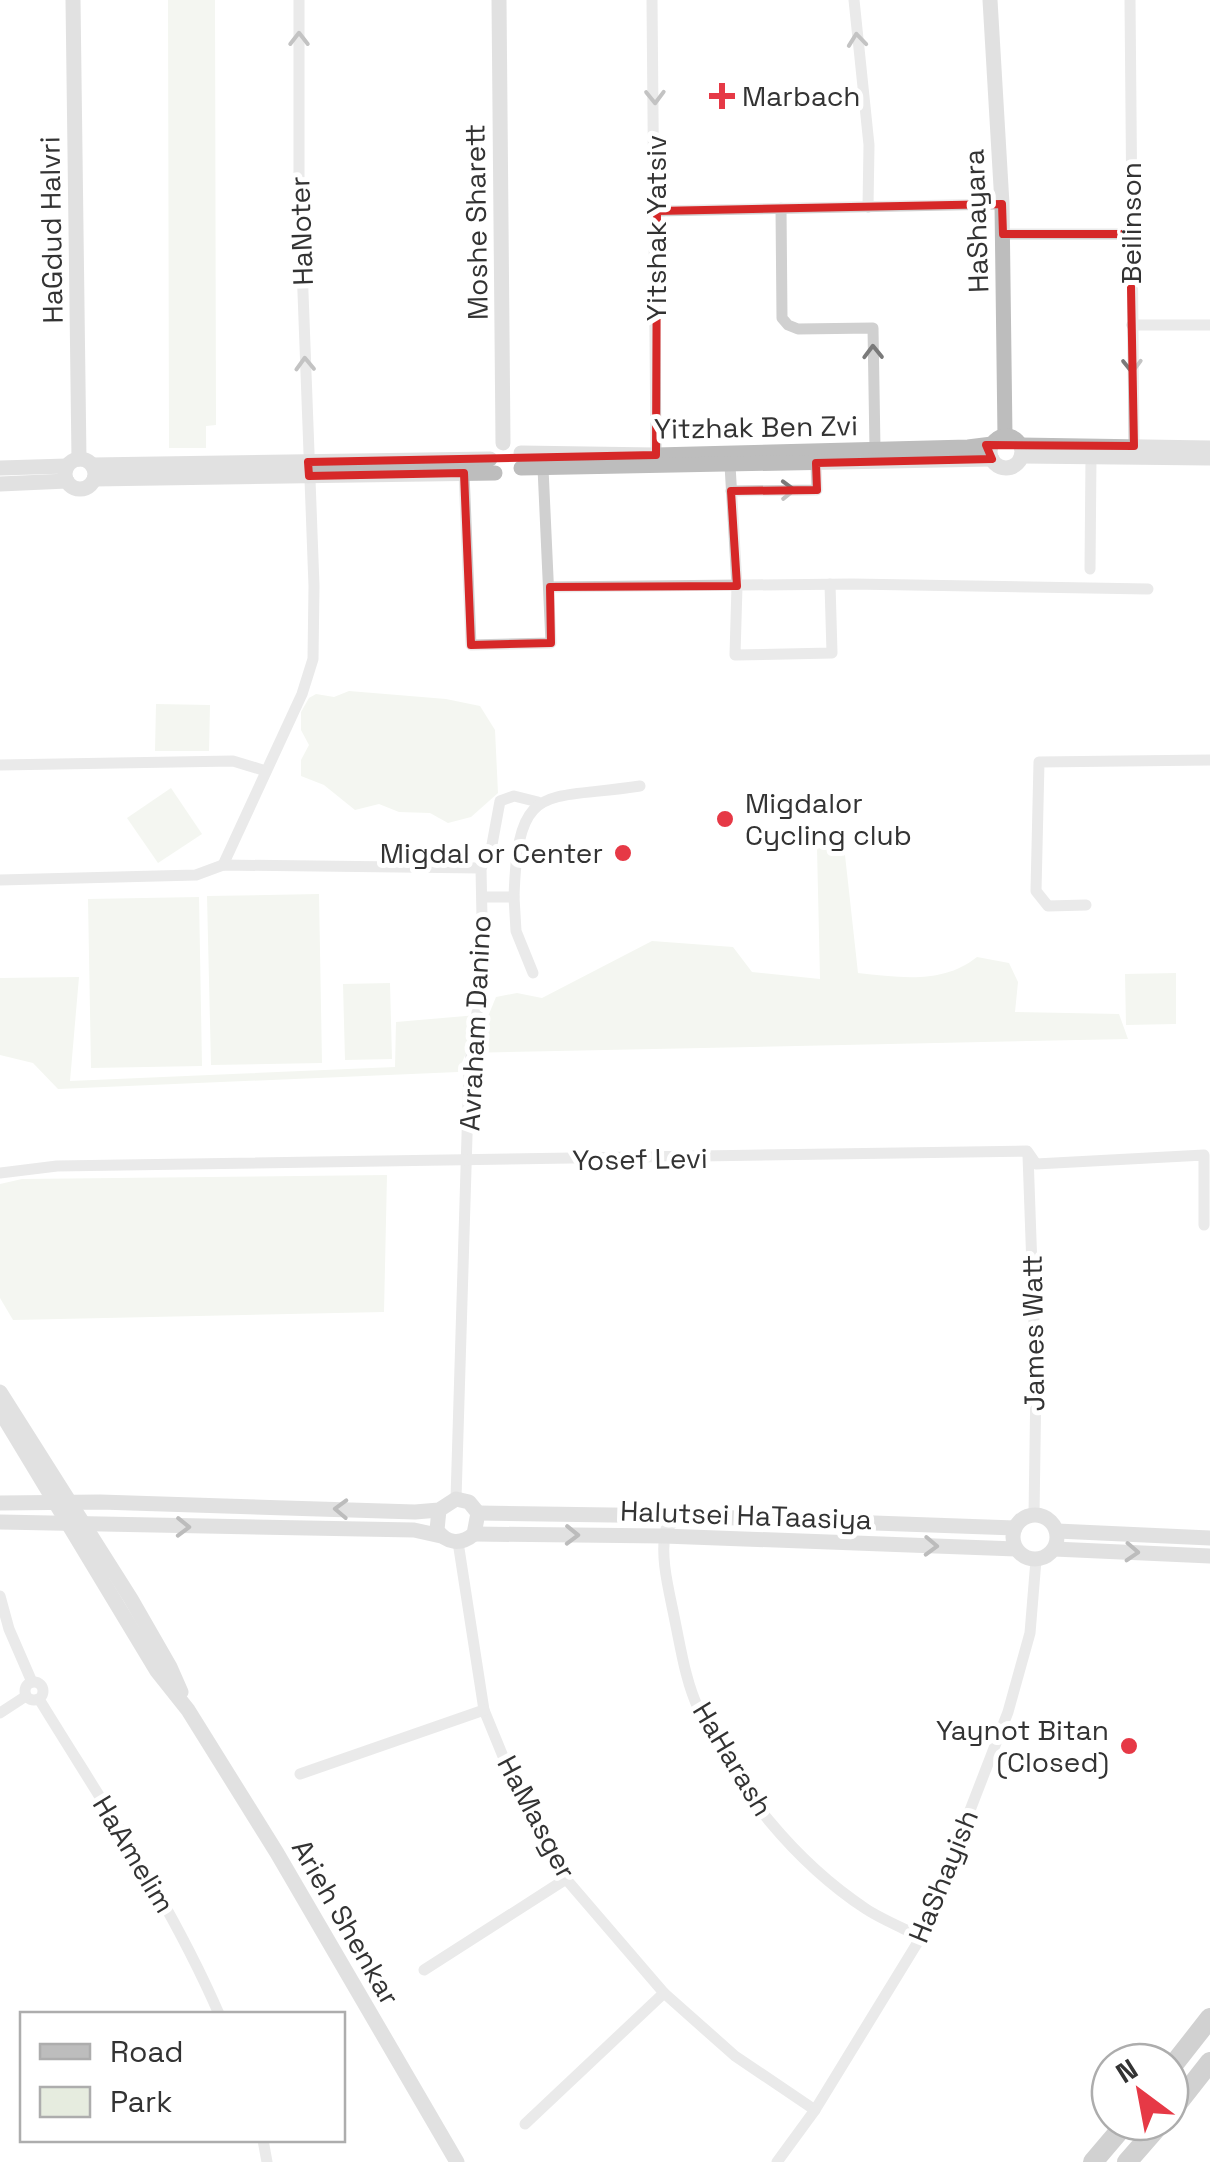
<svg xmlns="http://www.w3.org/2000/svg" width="1210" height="2162" font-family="'Space Grotesk',sans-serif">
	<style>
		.green { fill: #e6ecdf }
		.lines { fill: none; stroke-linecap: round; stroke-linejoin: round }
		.street { stroke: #d0d0d0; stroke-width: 11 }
		.secondary { stroke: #bdbdbd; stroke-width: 15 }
		.highway { stroke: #9a9a9a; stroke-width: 20 }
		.oneway { stroke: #7a7a7a }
		.oneway2 { stroke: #6a6a6a }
		.marked { fill: none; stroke: #d62828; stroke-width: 8; stroke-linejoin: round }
		.poi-dot { fill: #e63946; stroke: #fff; stroke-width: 4 }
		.labels { text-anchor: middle; stroke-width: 10; stroke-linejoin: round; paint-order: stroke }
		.poi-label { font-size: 28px; fill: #333; stroke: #fff; text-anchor: start }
		.street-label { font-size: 28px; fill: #333; stroke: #fff }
	</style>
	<rect width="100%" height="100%" fill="#fff"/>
	<g class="green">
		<polygon points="168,0 215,0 216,425 206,426 206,448 169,448"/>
		<polygon points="349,691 446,699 480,706 495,730 498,793 471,817 448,823 430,813 399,812 379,804 355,810 324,785 301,776 301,760 309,745 301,730 301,712 309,698 316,694 334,697"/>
		<polygon points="156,704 210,705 209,751 155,751"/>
		<polygon points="171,788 202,834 158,863 127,818"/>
		<path d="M844,846L858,973C899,977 942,985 977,957L1009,963L1018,982L1015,1012L1119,1014L1128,1039L466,1053L458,1072L58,1089L33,1063L0,1055V978L79,977L70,1081L395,1067L396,1022L489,1014L496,997L517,993L542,998L652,941L733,947L752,972L820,979L817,848Z"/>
		<polygon points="319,894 322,1063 211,1065 207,896"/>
		<polygon points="199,897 202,1066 91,1068 88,899"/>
		<polygon points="1176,973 1176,1024 1126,1025 1125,974"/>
		<polygon points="390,983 392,1059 345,1060 343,984"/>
		<polygon points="387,1175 384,1312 13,1320 0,1298 0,1184 22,1179"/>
	</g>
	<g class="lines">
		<g class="street">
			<polyline points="652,0 656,455"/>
			<polyline points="854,0 869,145 868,207"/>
			<polyline points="1130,0 1134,446"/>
			<polyline points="781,208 782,318 788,325 798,329 873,328 875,449"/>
			<polyline points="657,211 1002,204"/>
			<polyline points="1003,234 1130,234"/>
			<polyline points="1132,325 1210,325"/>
			<polyline points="730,465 737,586 735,655 832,653 830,584"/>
			<polyline points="464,473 471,645 551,643 543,468"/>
			<polyline points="731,491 817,490 816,463"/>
			<polyline points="1090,569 1091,457"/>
			<polyline points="550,587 852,584 1148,589"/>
			<polyline points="0,765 233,761 266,771"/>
			<polyline points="223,865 302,694 313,659 314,586 299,186 299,0"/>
			<polyline points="481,868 491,850 500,801 514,796 538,802"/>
			<polyline points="0,880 196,875 223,865 481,868 483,969 469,1070 456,1499"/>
			<path d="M483,897H514C518,779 543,801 640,786"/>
			<polyline points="514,897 516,931 533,973"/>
			<polyline points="1086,905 1048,906 1036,891 1039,762 1210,760"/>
			<polyline points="1028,1155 1036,1380 1034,1515"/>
			<polyline points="0,1173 57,1166 1027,1151 1036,1164 1204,1155 1204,1225"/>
			<path d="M680,1516L666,1529C659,1557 670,1594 675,1621C681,1650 686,1683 699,1710C735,1788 795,1862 866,1909C883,1920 903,1928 921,1937"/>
			<polyline points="458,1542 484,1710 518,1793 566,1879 664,1993 735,2056 815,2110"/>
			<polyline points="0,1596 9,1629 32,1682"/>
			<circle cx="34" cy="1691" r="9"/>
			<path d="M39,1699C102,1802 171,1903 219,2014"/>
			<polyline points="0,1713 26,1696"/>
			<polyline points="300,1774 484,1710"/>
			<polyline points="424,1970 566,1879"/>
			<polyline points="525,2124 664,1993"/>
			<polyline points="263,2140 267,2162"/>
			<polyline points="777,2162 815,2110 921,1937 1008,1712 1030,1633 1036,1560"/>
		</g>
		<g class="secondary">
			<polyline points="73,0 79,459"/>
			<polyline points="499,0 503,443"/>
			<polyline points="990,0 1002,204 1005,436"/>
			<circle cx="1006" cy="452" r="16"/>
			<polyline points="1020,445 1210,448"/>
			<polyline points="521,453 656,455 968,447 992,444"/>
			<polyline points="1021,456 1210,458"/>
			<circle cx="80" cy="474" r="15"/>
			<polyline points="92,465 490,459"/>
			<polyline points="0,468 67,466"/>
			<polyline points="521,468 992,459"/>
			<polyline points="94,479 495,473"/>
			<polyline points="0,484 67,481"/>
			<polyline points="0,1392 131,1599 170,1667 181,1692"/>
			<polyline points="0,1411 157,1671 188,1710 277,1853 457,2162"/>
			<path d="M0,1503L100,1502L415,1512L439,1510L456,1499L469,1502L478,1513L474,1534C461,1545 447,1544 437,1530L439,1510"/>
			<polyline points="478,1513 680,1516 1015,1528"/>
			<circle cx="1035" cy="1537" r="22"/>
			<polyline points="0,1522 414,1530 441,1536"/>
			<polyline points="1057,1531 1210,1538"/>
			<polyline points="474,1534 664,1536 1016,1549"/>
			<polyline points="1054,1549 1210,1556"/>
		</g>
		<g class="highway">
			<polyline points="1170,2069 1210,2018"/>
			<polyline points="1170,2113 1210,2062"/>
			<polyline points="1093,2162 1127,2122"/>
			<polyline points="1127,2162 1162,2122"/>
		</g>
	</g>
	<defs><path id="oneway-chevron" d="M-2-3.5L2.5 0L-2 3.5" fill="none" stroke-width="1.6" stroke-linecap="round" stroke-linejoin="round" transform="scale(2.5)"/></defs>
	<g class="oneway">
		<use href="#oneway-chevron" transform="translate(299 39) rotate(-90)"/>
		<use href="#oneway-chevron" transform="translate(857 40) rotate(-96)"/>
		<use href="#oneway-chevron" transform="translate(655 97) rotate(89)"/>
		<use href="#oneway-chevron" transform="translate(873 352) rotate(-91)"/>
		<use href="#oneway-chevron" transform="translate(305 364) rotate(-92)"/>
		<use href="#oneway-chevron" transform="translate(1132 366) rotate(89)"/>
		<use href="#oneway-chevron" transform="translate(788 490) rotate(-1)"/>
	</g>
	<g class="oneway2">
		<use href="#oneway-chevron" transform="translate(341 1509) rotate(-178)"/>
		<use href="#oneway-chevron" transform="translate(183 1527) rotate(1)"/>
		<use href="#oneway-chevron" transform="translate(572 1535) rotate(1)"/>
		<use href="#oneway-chevron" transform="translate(931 1546) rotate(2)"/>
		<use href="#oneway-chevron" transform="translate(1132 1552) rotate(3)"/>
	</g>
	<path d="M0 0H1210V2162H0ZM1002,204L1003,234H1130L1134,446L986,445L992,459L816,463L817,490L731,491L737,586L550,587L551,643L471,645L464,473L309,476L308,462L656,455L657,211Z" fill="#fff" fill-opacity=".55" fill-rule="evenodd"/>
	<path class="marked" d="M1002,204L1003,234H1130L1134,446L986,445L992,459L816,463L817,490L731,491L737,586L550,587L551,643L471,645L464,473L309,476L308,462L656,455L657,211Z"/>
	<g class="poi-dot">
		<path d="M717 81h10v10h10v10h-10v10h-10v-10h-10v-10h10z"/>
		<circle cx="725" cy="819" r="10"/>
		<circle cx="623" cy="853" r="10"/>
		<circle cx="1129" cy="1746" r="10"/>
	</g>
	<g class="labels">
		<g class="poi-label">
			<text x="742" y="106">Marbach</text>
			<text x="745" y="813">Migdalor<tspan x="745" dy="32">Cycling club</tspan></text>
			<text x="603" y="863" text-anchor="end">Migdal or Center</text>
			<text x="1109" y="1740" text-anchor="end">Yaynot Bitan<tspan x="1109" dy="32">(Closed)</tspan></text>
		</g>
		<g class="street-label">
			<text transform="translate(976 221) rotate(-92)" y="10">HaShayara</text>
			<text transform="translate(476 222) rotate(-91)" y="10">Moshe Sharett</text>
			<text transform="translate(1131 223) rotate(-90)" y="10">Beilinson</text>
			<text transform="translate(656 228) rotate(-90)" y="10">Yitshak Yatsiv</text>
			<text transform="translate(51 230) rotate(-91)" y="10">HaGdud HaIvri</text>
			<text transform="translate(301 231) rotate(-92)" y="10">HaNoter</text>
			<text transform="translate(756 427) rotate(-1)" y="10">Yitzhak Ben Zvi</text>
			<text transform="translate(475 1023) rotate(-87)" y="10">Avraham Danino</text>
			<text transform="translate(640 1159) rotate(-1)" y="10">Yosef Levi</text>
			<text transform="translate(1033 1333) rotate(-91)" y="10">James Watt</text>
			<text transform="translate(746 1515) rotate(2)" y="10">Halutsei HaTaasiya</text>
			<text transform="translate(733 1759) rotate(59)" y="10">HaHarash</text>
			<text transform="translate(537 1817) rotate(62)" y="10">HaMasger</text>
			<text transform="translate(134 1854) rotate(59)" y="10">HaAmelim</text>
			<text transform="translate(943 1876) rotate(-68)" y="10">HaShayish</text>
			<text transform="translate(346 1922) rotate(60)" y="10">Arieh Shenkar</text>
		</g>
	</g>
	<rect x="20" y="2012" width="325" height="130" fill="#ffffff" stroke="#adadad" stroke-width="2.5"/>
	<rect x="40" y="2044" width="50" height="15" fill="#bdbdbd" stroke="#adadad" stroke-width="2.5"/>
	<text x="110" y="2062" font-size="30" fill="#333333">Road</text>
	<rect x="40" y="2087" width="50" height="30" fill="#e6ecdf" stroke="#adadad" stroke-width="2.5"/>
	<text x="110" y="2112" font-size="30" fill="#333333">Park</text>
	<g transform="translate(1140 2092) rotate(328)"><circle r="48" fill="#ffffff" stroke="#adadad" stroke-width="2.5"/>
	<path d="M0-8L18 38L0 25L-18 38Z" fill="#e63946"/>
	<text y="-15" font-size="28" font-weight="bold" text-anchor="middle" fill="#333333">N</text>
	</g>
</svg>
